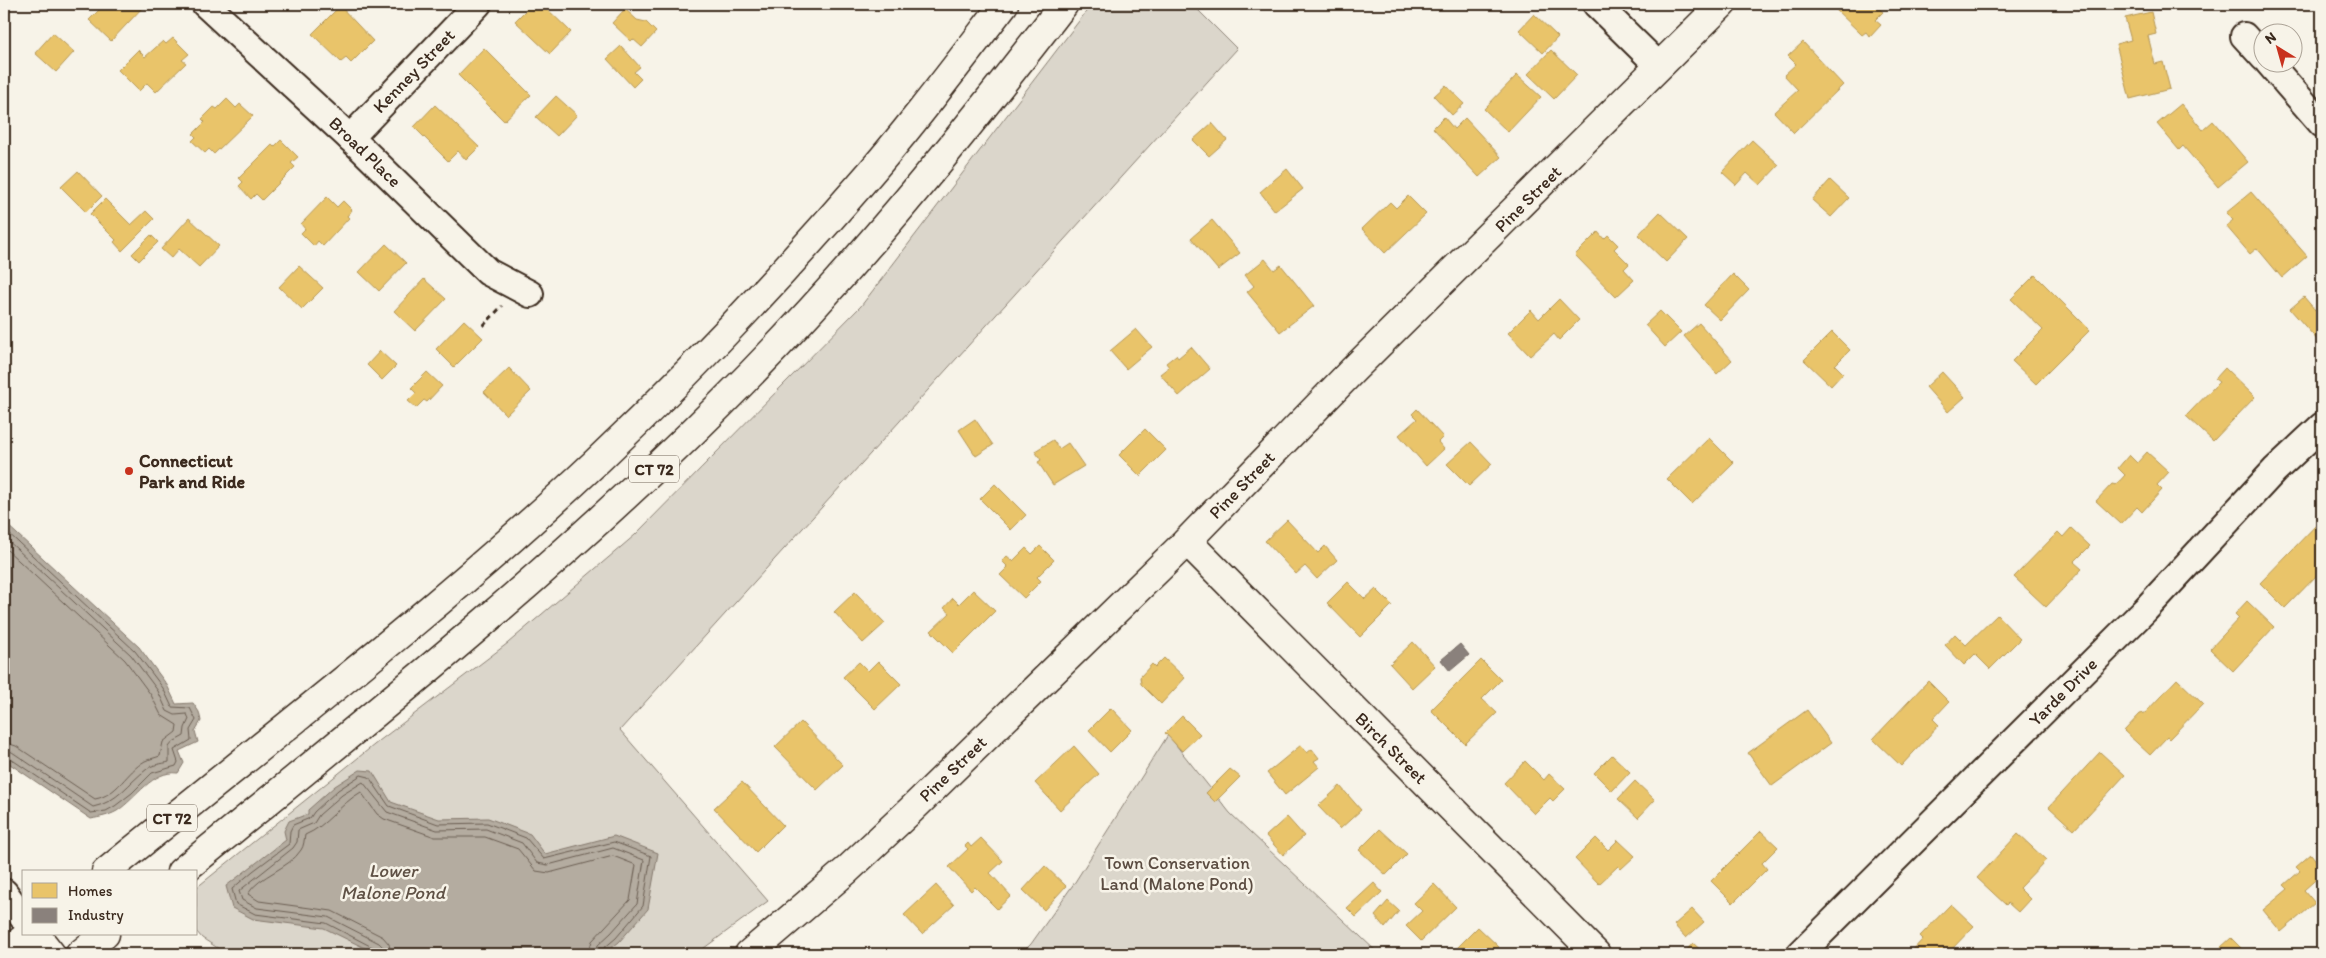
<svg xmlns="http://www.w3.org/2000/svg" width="2326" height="958" font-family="Itim,sans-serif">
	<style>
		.green { fill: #dbd6cb; stroke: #8b8074 }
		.water { fill: #b4aca0; stroke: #84786c }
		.homes { fill: #e9c46a; stroke: #b59653 }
		.industry { fill: #8a817c; stroke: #726760 }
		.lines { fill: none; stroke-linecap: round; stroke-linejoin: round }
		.shore { stroke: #6b5e52; stroke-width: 1 }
		.minor-casing { stroke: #3b2a1e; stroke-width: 30 }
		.major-casing { stroke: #3b2a1e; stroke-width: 31 }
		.highway-casing { stroke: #3b2a1e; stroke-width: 31 }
		.path { stroke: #3b2a1e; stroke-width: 3; stroke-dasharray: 5 4; stroke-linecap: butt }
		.minor { stroke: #f7f3e8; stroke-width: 26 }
		.major { stroke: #f7f3e8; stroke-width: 28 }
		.highway { stroke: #f7f3e8; stroke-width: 28 }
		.poi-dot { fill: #c8321e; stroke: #f7f3e8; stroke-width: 2 }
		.labels { text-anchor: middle; stroke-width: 5; stroke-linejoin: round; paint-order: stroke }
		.shield { fill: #f7f3e8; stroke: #73665b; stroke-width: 1 }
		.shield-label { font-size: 16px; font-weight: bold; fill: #3b2a1e }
		.street-label { font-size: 18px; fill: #3b2a1e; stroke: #f7f3e8 }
		.poi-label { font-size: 18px; font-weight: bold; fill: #3b2a1e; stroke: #f7f3e8; text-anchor: start }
		.park-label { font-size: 18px; fill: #5b4c41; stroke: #f7f3e8 }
		.water-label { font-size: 19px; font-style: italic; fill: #5f5145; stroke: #f7f3e8 }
	</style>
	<rect width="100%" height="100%" fill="#f7f3e8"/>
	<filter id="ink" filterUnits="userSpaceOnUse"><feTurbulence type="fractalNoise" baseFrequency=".02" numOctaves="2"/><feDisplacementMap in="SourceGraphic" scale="10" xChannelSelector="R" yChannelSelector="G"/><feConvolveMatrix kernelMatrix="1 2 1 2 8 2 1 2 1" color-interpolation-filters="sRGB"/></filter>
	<g filter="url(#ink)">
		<g class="green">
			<polygon points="1092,4 1192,4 1237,49 620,730 768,901 696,954 227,954 202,938 196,931 196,888 379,741 508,643 635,535 861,306"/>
			<polygon points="1168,735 1230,813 1379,954 1021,954 1031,944 1075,882"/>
		</g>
		<g class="water">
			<path d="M4,522L139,647L167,685L176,704L193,703L199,712L201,721L195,731L198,742L179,751L184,763L178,773C152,770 137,798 117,811C108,816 100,817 91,819L4,760Z"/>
			<polygon points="360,770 372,771 391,802 439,819 488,818 530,834 545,854 614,836 658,853 648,909 619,942 604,954 377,954 324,928 253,919 232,908 226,886 286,840 284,831 289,821 308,814 308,810 335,786"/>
		</g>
		<g class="homes">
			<polygon points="105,4 140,4 143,7 111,41 89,20"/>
			<polygon points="532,4 542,4 571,32 550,54 515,21"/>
			<polygon points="1834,4 1874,4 1883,12 1875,20 1881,25 1870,37 1866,32 1862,35 1832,6"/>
			<polygon points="340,6 373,41 351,63 346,58 341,62 312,34"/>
			<polygon points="625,9 637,20 646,22 656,32 642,47 633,39 631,41 612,23"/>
			<polygon points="2151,12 2156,34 2148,36 2155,64 2163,62 2170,89 2130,99 2116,44 2131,40 2125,18"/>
			<polygon points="1534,14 1558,37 1543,53 1519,30"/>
			<polygon points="53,33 74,52 56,72 35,53"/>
			<polygon points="173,38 189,54 182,60 186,63 156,92 147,83 139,91 118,70 138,50 145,57 163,41 166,44"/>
			<polygon points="1803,42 1843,85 1794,133 1774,112 1798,90 1784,75 1796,64 1788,56"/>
			<polygon points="621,46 640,67 634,72 641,79 633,87 607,59"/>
			<polygon points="484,48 531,95 504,121 458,75"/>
			<polygon points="1551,50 1577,75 1554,99 1528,74"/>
			<polygon points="1517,75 1541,97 1508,132 1484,109"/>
			<polygon points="1446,85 1464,104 1452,115 1434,96"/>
			<polygon points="556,96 577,115 557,136 536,117"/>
			<polygon points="227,99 236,108 240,104 253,116 214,154 209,149 205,153 192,141 196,137 193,134 205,122 202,119 214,107 217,109"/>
			<polygon points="2181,104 2203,130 2213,121 2248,162 2218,187 2183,146 2179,150 2157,124"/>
			<polygon points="435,105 479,147 466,160 458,151 448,161 414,127"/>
			<polygon points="1444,117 1454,129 1465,118 1501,157 1479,177 1433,128"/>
			<polygon points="1212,123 1227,140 1209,156 1193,140"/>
			<polygon points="281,140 298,157 291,163 295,167 262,200 256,194 251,199 239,186 243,182 239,178 272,145 274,147"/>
			<polygon points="1752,140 1779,165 1760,185 1747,173 1736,185 1722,172"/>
			<polygon points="1287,169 1303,189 1275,211 1260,192"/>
			<polygon points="78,171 102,196 86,212 61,187"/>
			<polygon points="1830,180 1849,198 1831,217 1812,200"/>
			<polygon points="2251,192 2307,256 2282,278 2257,248 2250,254 2226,226 2233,220 2226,213"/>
			<polygon points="1408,196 1426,214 1385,253 1362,229 1390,202 1396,208"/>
			<polygon points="327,197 337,207 343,201 352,210 347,216 349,218 323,246 318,241 314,246 301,233 305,229 301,224"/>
			<polygon points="105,199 131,225 146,211 154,219 122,251 114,242 116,240 90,214"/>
			<polygon points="1660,212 1688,239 1666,262 1638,235"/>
			<polygon points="189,218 219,246 199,267 179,249 171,258 161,249"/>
			<polygon points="1212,220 1240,253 1218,270 1191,238"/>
			<polygon points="1598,232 1604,239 1608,235 1618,245 1614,249 1629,264 1624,269 1634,280 1616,297 1575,255"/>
			<polygon points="151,235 158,242 139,261 132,254"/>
			<polygon points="386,244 406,263 379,291 359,272"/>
			<polygon points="1265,259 1274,270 1281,265 1314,306 1280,332 1247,292 1254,286 1245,275"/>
			<polygon points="299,266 323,288 302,309 279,287"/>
			<polygon points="1733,274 1749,290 1720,320 1704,305"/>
			<polygon points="2035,275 2090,330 2036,384 2012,361 2043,330 2011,299"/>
			<polygon points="424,279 446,299 415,331 394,311"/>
			<polygon points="2304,297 2315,310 2322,304 2322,341 2320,343 2290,309"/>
			<polygon points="1559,299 1579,320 1559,340 1554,334 1530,356 1508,333 1531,310 1539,319"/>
			<polygon points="1660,311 1681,332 1665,347 1645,325"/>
			<polygon points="464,320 483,338 454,367 436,349"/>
			<polygon points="1699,323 1732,360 1717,374 1684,336"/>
			<polygon points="1136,329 1152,347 1126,369 1110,351"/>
			<polygon points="1832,332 1850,350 1835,365 1843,373 1831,386 1804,360"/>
			<polygon points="1191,347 1210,369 1179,396 1160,374 1169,367 1166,363 1176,355 1178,358"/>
			<polygon points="380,351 396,366 382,380 367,365"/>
			<polygon points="509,368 531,391 506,415 484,392"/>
			<polygon points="2225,368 2255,397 2213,441 2186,416 2219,382 2215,379"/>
			<polygon points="427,372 442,386 427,402 424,400 416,408 408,401 416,393 411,388"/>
			<polygon points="1942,372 1965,397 1948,412 1926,387"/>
			<polygon points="1417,409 1443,437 1438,442 1444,449 1426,466 1399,435 1417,419 1412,414"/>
			<polygon points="975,419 993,445 976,456 959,430"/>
			<polygon points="1145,429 1166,450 1140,476 1119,455"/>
			<polygon points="1709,438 1734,463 1692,504 1667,479"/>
			<polygon points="1053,440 1059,449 1068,443 1084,466 1053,485 1038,462 1041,460 1035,451"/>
			<polygon points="1471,442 1492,464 1469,486 1447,464"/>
			<polygon points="2147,452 2169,472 2157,485 2162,490 2142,512 2137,507 2121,524 2096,501 2112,484 2116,485 2125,475 2118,468 2129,455 2137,463"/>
			<polygon points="995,484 1026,515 1011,530 980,499"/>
			<polygon points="2322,519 2322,570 2285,608 2260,583"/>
			<polygon points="1287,520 1318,553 1325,546 1337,560 1317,579 1305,566 1296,574 1265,541"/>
			<polygon points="2071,528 2090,546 2074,562 2082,569 2046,607 2014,577 2058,532 2063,537"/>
			<polygon points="1040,546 1054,560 1037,577 1041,581 1024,598 1000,575 1008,567 1002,561 1007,556 1013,561 1026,548 1032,554"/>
			<polygon points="1348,582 1365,599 1376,589 1392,605 1360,637 1327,603"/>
			<polygon points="973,590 995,611 953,653 931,631 950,613 944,608 953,598 959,604"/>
			<polygon points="855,592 885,623 863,643 834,612"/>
			<polygon points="2247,601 2274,627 2233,671 2210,649 2239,618 2235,614"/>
			<polygon points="1997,615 2020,639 1990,669 1975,654 1964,665 1945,645 1955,634 1966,645"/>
			<polygon points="1413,642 1435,666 1412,688 1390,664"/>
			<polygon points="1164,658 1185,678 1161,704 1141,684 1140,677 1152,664 1155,667"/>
			<polygon points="1481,660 1501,680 1482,699 1497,713 1465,744 1431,710"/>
			<polygon points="878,661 901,684 875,709 843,677 859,662 868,671"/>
			<polygon points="2177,679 2203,704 2169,739 2167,737 2150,755 2124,731 2140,714 2145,713"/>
			<polygon points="1928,681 1949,702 1933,719 1939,725 1901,766 1873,739"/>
			<polygon points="1111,708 1132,730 1110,752 1089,730"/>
			<polygon points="1807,710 1831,743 1772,786 1748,753"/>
			<polygon points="1182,716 1200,734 1182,751 1165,733"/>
			<polygon points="801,722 843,765 817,790 775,747"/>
			<polygon points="1301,745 1307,753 1312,749 1319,758 1314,761 1319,767 1285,795 1267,773"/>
			<polygon points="1074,746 1099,774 1060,810 1035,783"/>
			<polygon points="2100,752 2125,775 2074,830 2049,807"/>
			<polygon points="1612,755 1630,772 1612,791 1594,773"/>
			<polygon points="1525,761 1544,780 1549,774 1565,789 1553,801 1550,798 1534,814 1504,783"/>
			<polygon points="1230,769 1240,777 1215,802 1206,793"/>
			<polygon points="1635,781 1655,800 1638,818 1618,799"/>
			<polygon points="742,782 783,825 756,852 714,808"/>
			<polygon points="1340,786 1361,810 1340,829 1318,806"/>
			<polygon points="1287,817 1304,836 1283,855 1266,836"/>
			<polygon points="1380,829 1407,854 1386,875 1359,850"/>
			<polygon points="1761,831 1778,847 1762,863 1767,869 1733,903 1711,881"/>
			<polygon points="2018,834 2046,860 2019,888 2030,899 2018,912 2008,903 2006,905 1977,878"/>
			<polygon points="981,838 1003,861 990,873 1011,896 997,909 975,887 971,891 949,867 968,849 965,846 968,843 971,847"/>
			<polygon points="1596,838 1608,850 1618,840 1635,856 1621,869 1618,866 1599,884 1575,859"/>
			<polygon points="2311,854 2322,868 2322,874 2304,890 2315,903 2281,932 2263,910 2288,889 2284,885 2300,871 2296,867"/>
			<polygon points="1045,866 1066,886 1044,910 1023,890"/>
			<polygon points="1374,883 1382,892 1356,917 1347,908"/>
			<polygon points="1434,884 1456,907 1421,941 1406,926 1422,911 1414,903"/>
			<polygon points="936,885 954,905 922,934 904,915"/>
			<polygon points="1388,901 1399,911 1385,928 1375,916"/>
			<polygon points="1951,904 1974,926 1950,951 1954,954 1913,954 1911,952 1923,939 1920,936"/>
			<polygon points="1692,909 1704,922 1686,938 1674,925"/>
			<polygon points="1478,927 1499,947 1492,954 1462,954 1456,949"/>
			<polygon points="2231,938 2247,954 2226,954 2220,948"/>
			<polygon points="1693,943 1705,954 1683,954"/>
			<polygon points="2209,948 2215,954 2202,954"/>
		</g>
		<polygon class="industry" points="1460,644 1469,655 1450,671 1441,660"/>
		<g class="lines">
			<g class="shore">
				<polyline points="4,529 135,651 163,688 172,707 190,708 196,720 190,730 191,740 174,750 178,762 176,766 152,773 132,793 115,806 106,811 91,813 8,757 4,756"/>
				<path d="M4,537L131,655L158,691L167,711L175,715L187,714L189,719L185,728L184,736L173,742L169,747V762C162,764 153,764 147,769C128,783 118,802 93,807L12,752L4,750"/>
				<path d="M4,547L125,660L151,695L161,715L177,725L176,732L163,742L160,756C155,758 149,759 145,761C126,772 118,795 95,799L16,746L4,742"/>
				<polyline points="377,954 374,948 326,923 255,914 236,904 232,889 253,871 289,844 290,831 293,825 310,818 314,812 338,790 361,775 369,777 389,806 438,824 487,823 526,838 544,859 614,842 651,856 643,906 616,938 603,949 602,954"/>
				<polyline points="384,954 383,947 379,943 328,917 257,908 242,900 239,891 293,848 297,842 298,830 314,823 319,815 342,795 363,782 387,812 437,830 486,829 522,843 537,863 548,865 613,848 644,860 637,904 611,933 598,945 595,954"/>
				<path d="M391,954L389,944L383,937L332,911L259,901L248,894C259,875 289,869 301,850C304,846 304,840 305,835C327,826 340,804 361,792L377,814L384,819L435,837H485L518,849L536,871L549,873L613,856L636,865L630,900L592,941L588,954"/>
			</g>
			<g class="minor-casing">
				<g id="minor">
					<polyline points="205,4 363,150 488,272 530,294"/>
					<polyline points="1596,4 1659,66"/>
					<polyline points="2244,36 2264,58"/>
					<polyline points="2268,62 2322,124"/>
					<polyline points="350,138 478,4"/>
					<polyline points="4,892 24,919"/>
					<polyline points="1800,954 2145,610 2275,470 2322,426"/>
				</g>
			</g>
			<g class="major-casing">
				<g id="major">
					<polyline points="1187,541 1596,954"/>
					<polyline points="35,934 51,954"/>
					<polyline points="749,954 847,870 911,810 1187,541 1353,370 1722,4"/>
				</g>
			</g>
			<g class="highway-casing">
				<g id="highway">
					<path d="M106,872C270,738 440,609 594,464C687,376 775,283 859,186C910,128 957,65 1004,4"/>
					<path d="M181,872C365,722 551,574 719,406C845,281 956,144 1064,4"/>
					<polyline points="5,954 29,934"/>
					<polyline points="80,954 105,934"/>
				</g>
			</g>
			<polyline class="path" points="483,326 502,306"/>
			<use href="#minor" class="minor"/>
			<use href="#major" class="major"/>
			<use href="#highway" class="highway"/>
		</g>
	</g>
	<circle class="poi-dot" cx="129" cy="471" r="5"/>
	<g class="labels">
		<g class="shield">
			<rect x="629" y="455.5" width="50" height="27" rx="4"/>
			<rect x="147" y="804.5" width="50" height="27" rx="4"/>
		</g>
		<g class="shield-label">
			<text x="654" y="475">CT 72</text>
			<text x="172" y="824">CT 72</text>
		</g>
		<g class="street-label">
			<text transform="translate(414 71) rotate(-46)" y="6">Kenney Street</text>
			<text transform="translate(365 152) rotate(44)" y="6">Broad Place</text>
			<text transform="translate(1528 199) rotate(-45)" y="6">Pine Street</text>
			<text transform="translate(1242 485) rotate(-46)" y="6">Pine Street</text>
			<text transform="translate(2063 692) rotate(-45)" y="6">Yarde Drive</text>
			<text transform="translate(1391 748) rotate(45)" y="6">Birch Street</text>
			<text transform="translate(953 769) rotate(-44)" y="6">Pine Street</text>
		</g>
		<g class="poi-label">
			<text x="139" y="467">Connecticut<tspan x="139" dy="21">Park and Ride</tspan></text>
		</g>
		<g class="park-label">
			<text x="1177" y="869">Town Conservation<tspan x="1177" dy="21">Land (Malone Pond)</tspan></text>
		</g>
		<g class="water-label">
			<text x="393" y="877">Lower<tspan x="393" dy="22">Malone Pond</tspan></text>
		</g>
	</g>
	<rect width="2326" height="958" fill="none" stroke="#f7f3e8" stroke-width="20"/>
	<rect x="10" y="10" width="2306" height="938" fill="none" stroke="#3b2a1e" stroke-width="2" filter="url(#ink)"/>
	<rect x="22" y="870" width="175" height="65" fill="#f7f3e8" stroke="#aca397"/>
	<rect x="32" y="883" width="25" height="15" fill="#e9c46a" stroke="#aca397"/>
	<text x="68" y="896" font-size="15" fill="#3b2a1e">Homes</text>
	<rect x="32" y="908" width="25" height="15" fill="#8a817c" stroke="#aca397"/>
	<text x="68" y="920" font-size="15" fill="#3b2a1e">Industry</text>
	<g transform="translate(2278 48) rotate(323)"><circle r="24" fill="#f7f3e8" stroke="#aca397"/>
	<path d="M0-4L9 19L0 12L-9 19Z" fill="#c8321e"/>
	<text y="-8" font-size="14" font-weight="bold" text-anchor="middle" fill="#3b2a1e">N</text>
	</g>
</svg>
